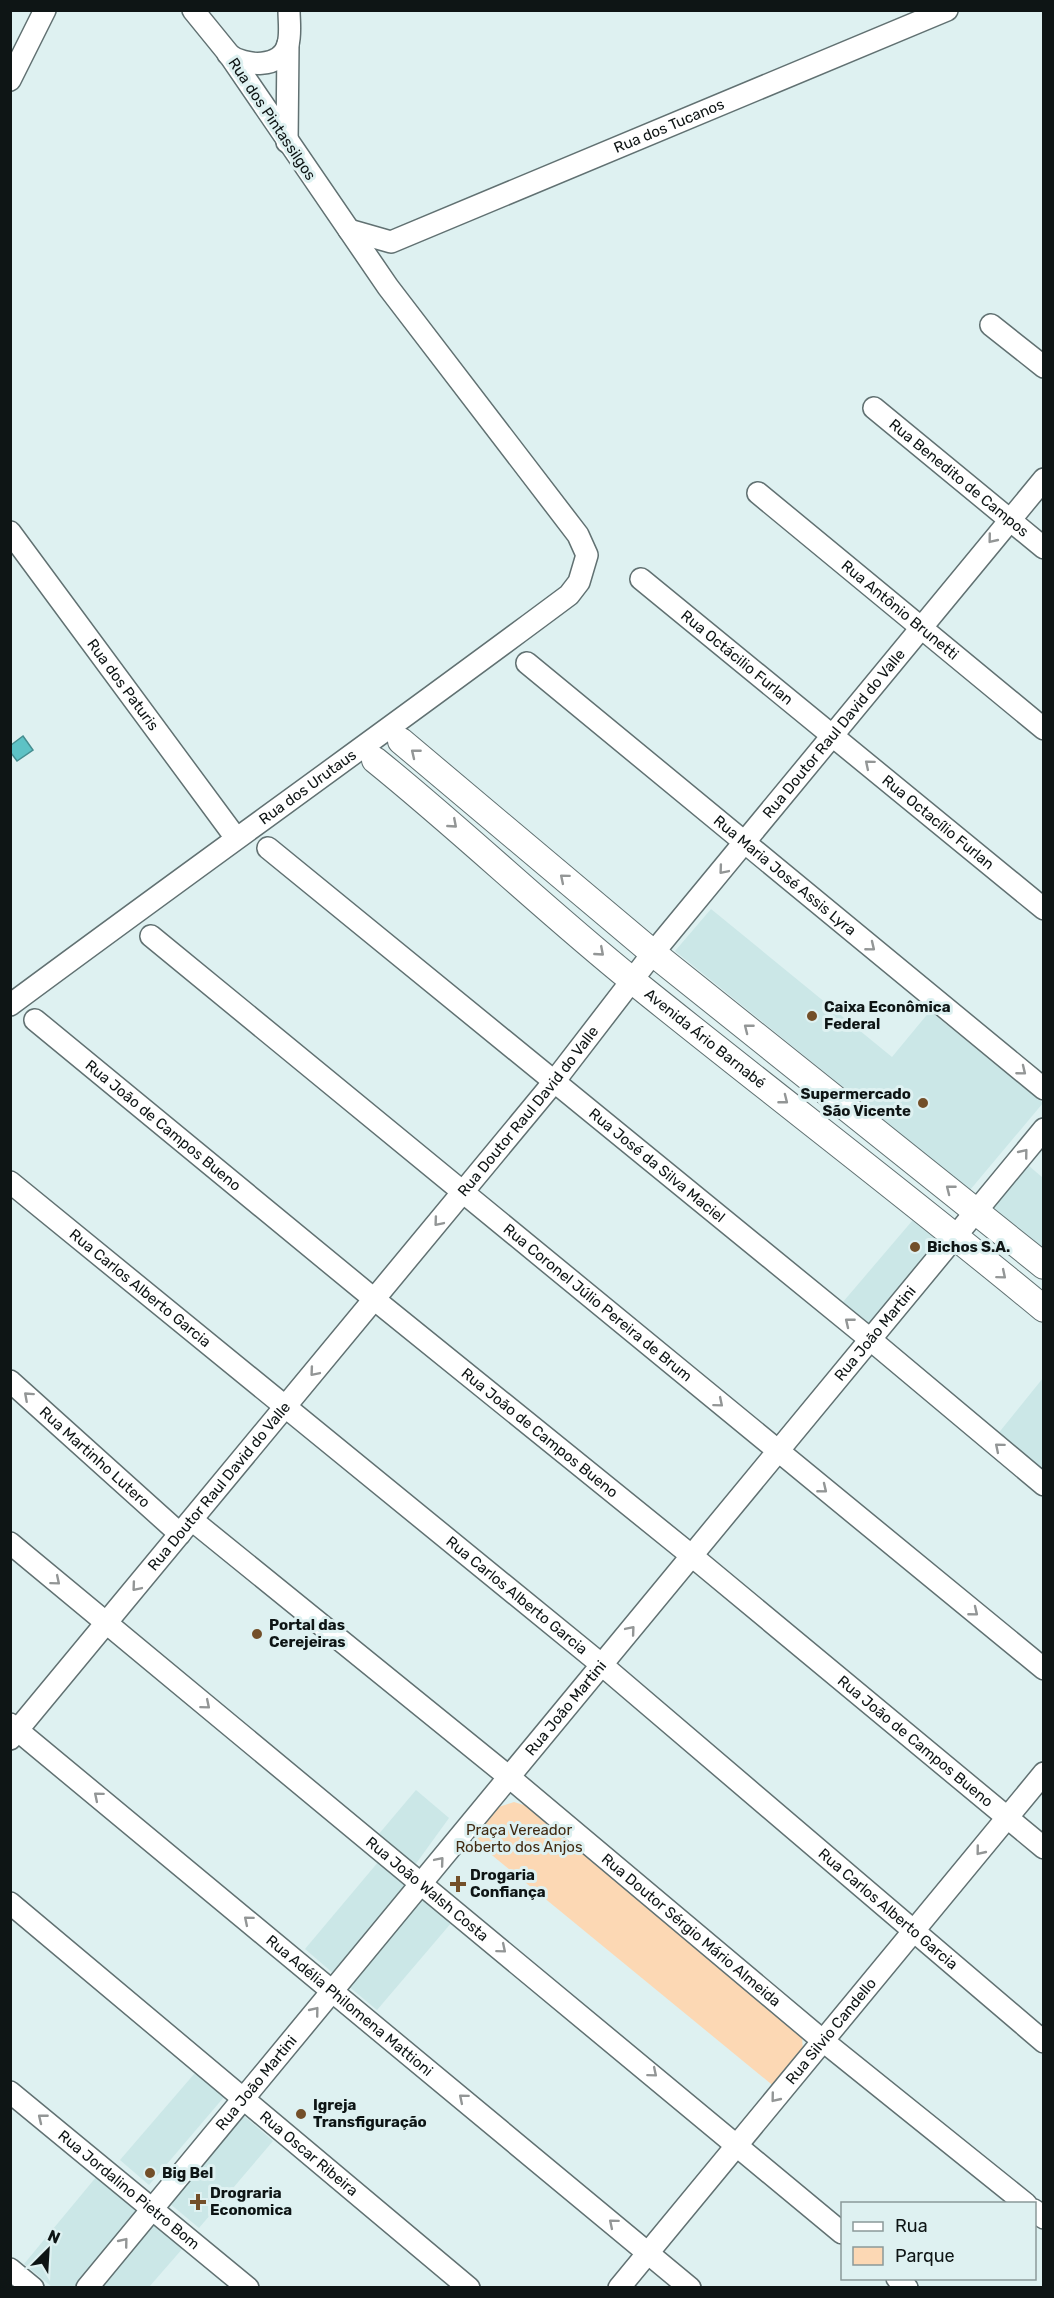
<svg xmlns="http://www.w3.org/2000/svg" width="1054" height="2298" font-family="Rubik,sans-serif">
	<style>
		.built { fill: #cbe7e7 }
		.green { fill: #fcd8b4 }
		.water { fill: #5dc2c5; stroke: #458e90; stroke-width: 1.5 }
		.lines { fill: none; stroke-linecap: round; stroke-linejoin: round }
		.minor-casing { stroke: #617172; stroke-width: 24 }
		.major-casing { stroke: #617172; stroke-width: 28 }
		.minor { stroke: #fff; stroke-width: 21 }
		.major { stroke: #fff; stroke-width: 26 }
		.oneway { stroke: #939696 }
		.poi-dot { fill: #734f29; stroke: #def1f1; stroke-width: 2 }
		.labels { text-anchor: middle; stroke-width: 6; stroke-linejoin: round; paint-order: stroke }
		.street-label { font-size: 15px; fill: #0e1515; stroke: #def1f1 }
		.poi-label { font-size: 15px; font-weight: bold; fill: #0e1515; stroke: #def1f1; text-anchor: start }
		.park-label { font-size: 15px; fill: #412a12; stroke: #def1f1 }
	</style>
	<rect width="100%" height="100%" fill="#def1f1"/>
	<g class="built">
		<polygon points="711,909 892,1057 930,1011 1043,1103 970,1190 675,951"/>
		<polygon points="1028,1165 1043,1178 1043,1255 990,1210"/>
		<polygon points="918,1214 947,1239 873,1327 843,1302"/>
		<polygon points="1043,1378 1043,1471 997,1435"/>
		<polygon points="416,1790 449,1818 415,1865 378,1835"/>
		<polygon points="379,1861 409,1886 334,1974 305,1949"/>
		<polygon points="422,1897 452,1922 377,2010 347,1985"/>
		<polygon points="195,2073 224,2097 149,2185 120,2160"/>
		<polygon points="244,2116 273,2141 199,2228 169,2203"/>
		<polygon points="97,2176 141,2212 77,2287 52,2287 24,2264"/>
		<polygon points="154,2223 183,2248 149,2287 99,2288"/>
	</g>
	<polygon class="green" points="514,1802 527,1806 802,2036 803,2052 776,2088 471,1838 496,1808"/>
	<polygon class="water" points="23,736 33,750 17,761 11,753 11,745"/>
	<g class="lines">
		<g class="minor-casing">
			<g id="minor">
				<path d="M228,54C244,67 282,69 288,44C291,34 289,21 289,10"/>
				<polyline points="10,80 45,10"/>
				<polyline points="287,142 288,44"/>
				<path id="s1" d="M349,230L391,242L947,10"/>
				<polyline points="991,325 1044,367"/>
				<path id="s2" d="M874,408L1044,548"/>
				<path id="s3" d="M758,493L1044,729"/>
				<path id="s4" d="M10,532L236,838"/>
				<path id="s5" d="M641,579L1044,909"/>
				<path id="s6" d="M527,663L1044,1089"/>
				<path id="s7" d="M268,848L871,1340L1044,1485"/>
				<path id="s8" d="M151,936L1044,1669"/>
				<path id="s9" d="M10,1005C196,867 384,733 569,595L579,582L587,555L578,535L388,287L228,53L193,10"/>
				<path id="s10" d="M35,1020L374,1299L692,1556L1044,1848"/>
				<path id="s11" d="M10,1182L602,1665L1044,2042"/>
				<path id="s12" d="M10,1381L180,1534"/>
				<path id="s13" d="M192,1520L509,1777L822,2040L1026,2204"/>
				<path id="s14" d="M10,1543L842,2233"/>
				<path id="s15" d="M10,1724L690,2288"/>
				<path id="s16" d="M10,1739L553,1083L653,953L1044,479"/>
				<path id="s17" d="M10,1903L469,2288"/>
				<path id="s18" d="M10,2092L248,2288"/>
				<polyline points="1034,2210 1044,2218"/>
				<polyline points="10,2269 33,2288"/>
				<polyline points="897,2278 907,2288"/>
				<path id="s19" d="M87,2288L1044,1129"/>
				<path id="s20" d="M619,2288L1044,1773"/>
			</g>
		</g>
		<g class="major-casing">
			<g id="major">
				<polyline points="401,741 653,953 1044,1266"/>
				<path id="s21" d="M375,760C463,831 545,910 633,981C769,1091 909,1197 1044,1309"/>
			</g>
		</g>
		<use href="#minor" class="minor"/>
		<use href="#major" class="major"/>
	</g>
	<defs><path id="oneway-chevron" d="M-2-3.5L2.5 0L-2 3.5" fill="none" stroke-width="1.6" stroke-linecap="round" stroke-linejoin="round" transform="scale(1.5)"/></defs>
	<g class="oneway">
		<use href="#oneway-chevron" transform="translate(992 539) rotate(129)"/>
		<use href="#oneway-chevron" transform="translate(415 753) rotate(-141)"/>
		<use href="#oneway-chevron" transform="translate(869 764) rotate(-140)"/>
		<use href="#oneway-chevron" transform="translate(453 824) rotate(41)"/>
		<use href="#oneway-chevron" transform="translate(723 870) rotate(130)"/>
		<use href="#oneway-chevron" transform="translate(564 878) rotate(-140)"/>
		<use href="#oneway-chevron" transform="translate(871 947) rotate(39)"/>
		<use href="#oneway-chevron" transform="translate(600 952) rotate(41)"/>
		<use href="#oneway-chevron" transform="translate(748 1028) rotate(-142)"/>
		<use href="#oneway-chevron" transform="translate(1022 1071) rotate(39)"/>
		<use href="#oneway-chevron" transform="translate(784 1100) rotate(38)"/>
		<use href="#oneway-chevron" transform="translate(1024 1153) rotate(-51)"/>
		<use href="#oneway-chevron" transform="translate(950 1189) rotate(-142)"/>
		<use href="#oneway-chevron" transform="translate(438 1222) rotate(130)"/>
		<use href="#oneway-chevron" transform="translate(1002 1275) rotate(40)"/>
		<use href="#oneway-chevron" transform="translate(849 1322) rotate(-141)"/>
		<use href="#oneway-chevron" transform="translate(314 1372) rotate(130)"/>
		<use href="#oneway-chevron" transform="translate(28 1396) rotate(-138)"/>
		<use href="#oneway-chevron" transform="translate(719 1403) rotate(40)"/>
		<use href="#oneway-chevron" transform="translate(999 1447) rotate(-140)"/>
		<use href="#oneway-chevron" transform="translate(823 1489) rotate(39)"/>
		<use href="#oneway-chevron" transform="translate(56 1581) rotate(40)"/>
		<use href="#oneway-chevron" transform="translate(136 1587) rotate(130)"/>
		<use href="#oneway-chevron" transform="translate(974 1612) rotate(39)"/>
		<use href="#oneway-chevron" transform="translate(631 1630) rotate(-50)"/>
		<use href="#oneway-chevron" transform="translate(206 1705) rotate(40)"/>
		<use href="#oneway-chevron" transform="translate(98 1796) rotate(-140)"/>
		<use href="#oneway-chevron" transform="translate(980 1851) rotate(129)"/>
		<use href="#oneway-chevron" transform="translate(440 1861) rotate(-50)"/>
		<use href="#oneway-chevron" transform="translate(248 1920) rotate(-140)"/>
		<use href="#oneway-chevron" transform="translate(502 1949) rotate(40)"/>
		<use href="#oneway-chevron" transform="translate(315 2011) rotate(-51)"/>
		<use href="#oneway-chevron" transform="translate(653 2073) rotate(40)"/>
		<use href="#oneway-chevron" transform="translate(463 2098) rotate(-140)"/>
		<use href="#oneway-chevron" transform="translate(775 2098) rotate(129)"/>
		<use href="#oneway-chevron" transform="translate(42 2118) rotate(-141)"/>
		<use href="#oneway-chevron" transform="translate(613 2223) rotate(-140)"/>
		<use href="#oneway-chevron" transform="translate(124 2242) rotate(-51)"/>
	</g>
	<g class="poi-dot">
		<circle cx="812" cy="1016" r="6"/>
		<circle cx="923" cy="1103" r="6"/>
		<circle cx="915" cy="1247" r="6"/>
		<circle cx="257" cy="1634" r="6"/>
		<path d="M455 1875h6v6h6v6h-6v6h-6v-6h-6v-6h6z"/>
		<circle cx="301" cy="2114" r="6"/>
		<circle cx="150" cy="2173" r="6"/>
		<path d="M195 2193h6v6h6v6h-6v6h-6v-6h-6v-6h6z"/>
	</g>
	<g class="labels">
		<g class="street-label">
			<text transform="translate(272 119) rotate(56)" y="5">Rua dos Pintassilgos</text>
			<text dy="5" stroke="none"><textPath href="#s1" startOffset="345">Rua dos Tucanos</textPath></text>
			<text dy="5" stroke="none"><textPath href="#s2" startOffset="110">Rua Benedito de Campos</textPath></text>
			<text dy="5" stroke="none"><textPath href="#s3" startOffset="184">Rua Antônio Brunetti</textPath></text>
			<text dy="5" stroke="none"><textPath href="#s5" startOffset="124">Rua Octácilio Furlan</textPath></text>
			<text dy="5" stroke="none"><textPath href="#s4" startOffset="190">Rua dos Paturis</textPath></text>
			<text dy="5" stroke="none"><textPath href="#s16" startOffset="1300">Rua Doutor Raul David do Valle</textPath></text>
			<text dy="5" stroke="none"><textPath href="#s9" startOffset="369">Rua dos Urutaus</textPath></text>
			<text dy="5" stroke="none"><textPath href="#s5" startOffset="384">Rua Octacílio Furlan</textPath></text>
			<text dy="5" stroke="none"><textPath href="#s6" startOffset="334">Rua Maria José Assis Lyra</textPath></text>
			<text dy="5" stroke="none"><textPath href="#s21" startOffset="432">Avenida Ário Barnabé</textPath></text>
			<text dy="5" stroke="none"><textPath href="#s16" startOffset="814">Rua Doutor Raul David do Valle</textPath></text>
			<text dy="5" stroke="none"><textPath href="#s10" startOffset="166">Rua João de Campos Bueno</textPath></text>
			<text dy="5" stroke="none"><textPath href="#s7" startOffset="502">Rua José da Silva Maciel</textPath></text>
			<text dy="5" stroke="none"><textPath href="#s11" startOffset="168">Rua Carlos Alberto Garcia</textPath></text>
			<text dy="5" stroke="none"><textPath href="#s8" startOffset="578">Rua Coronel Júlio Pereira de Brum</textPath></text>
			<text dy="5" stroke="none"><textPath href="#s19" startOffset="1238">Rua João Martini</textPath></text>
			<text dy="5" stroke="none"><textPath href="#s10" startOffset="652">Rua João de Campos Bueno</textPath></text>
			<text dy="5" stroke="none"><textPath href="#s12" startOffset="114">Rua Martinho Lutero</textPath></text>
			<text dy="5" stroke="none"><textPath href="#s16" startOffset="328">Rua Doutor Raul David do Valle</textPath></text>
			<text dy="5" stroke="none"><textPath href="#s11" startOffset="654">Rua Carlos Alberto Garcia</textPath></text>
			<text dy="5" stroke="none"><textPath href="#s19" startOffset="752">Rua João Martini</textPath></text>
			<text dy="5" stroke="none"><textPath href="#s10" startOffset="1138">Rua João de Campos Bueno</textPath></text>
			<text dy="5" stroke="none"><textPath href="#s14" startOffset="542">Rua João Walsh Costa</textPath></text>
			<text dy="5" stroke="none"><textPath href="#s11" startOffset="1140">Rua Carlos Alberto Garcia</textPath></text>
			<text dy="5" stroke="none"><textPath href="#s13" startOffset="646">Rua Doutor Sérgio Mário Almeida</textPath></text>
			<text dy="5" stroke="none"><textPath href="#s15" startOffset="441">Rua Adélia Philomena Mattioni</textPath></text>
			<text dy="5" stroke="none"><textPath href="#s20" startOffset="333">Rua Silvio Candello</textPath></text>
			<text dy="5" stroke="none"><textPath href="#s19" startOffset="266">Rua João Martini</textPath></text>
			<text dy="5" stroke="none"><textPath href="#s17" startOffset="390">Rua Oscar Ribeira</textPath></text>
			<text dy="5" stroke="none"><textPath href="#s18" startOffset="154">Rua Jordalino Pietro Bom</textPath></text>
		</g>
		<g class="poi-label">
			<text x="824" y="1012">Caixa Econômica<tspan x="824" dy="17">Federal</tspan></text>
			<text x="911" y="1099" text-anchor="end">Supermercado<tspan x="911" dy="17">São Vicente</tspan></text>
			<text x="927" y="1252">Bichos S.A.</text>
			<text x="269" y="1630">Portal das<tspan x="269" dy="17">Cerejeiras</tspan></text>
			<text x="470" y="1880">Drogaria<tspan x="470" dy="17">Confiança</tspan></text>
			<text x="313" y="2110">Igreja<tspan x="313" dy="17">Transfiguração</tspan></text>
			<text x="162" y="2178">Big Bel</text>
			<text x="210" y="2198">Drograria<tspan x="210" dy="17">Economica</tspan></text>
		</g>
		<g class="park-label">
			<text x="519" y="1835">Praça Vereador<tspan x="519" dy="17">Roberto dos Anjos</tspan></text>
		</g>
	</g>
	<rect width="1054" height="2298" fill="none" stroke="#0e1515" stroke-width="24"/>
	<rect x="841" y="2202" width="195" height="78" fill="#def1f1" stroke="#8b9999" stroke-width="1.5"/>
	<rect x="853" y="2222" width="30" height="9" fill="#ffffff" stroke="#8b9999" stroke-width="1.5"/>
	<text x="895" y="2232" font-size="18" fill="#0e1515">Rua</text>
	<rect x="853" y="2247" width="30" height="18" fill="#fcd8b4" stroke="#8b9999" stroke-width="1.5"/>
	<text x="895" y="2262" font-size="18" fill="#0e1515">Parque</text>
	<g transform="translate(48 2250) rotate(24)" stroke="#def1f1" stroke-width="4.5" paint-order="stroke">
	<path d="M0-4.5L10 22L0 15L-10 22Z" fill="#0e1515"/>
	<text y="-9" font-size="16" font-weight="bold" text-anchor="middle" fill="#0e1515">N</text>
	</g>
</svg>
